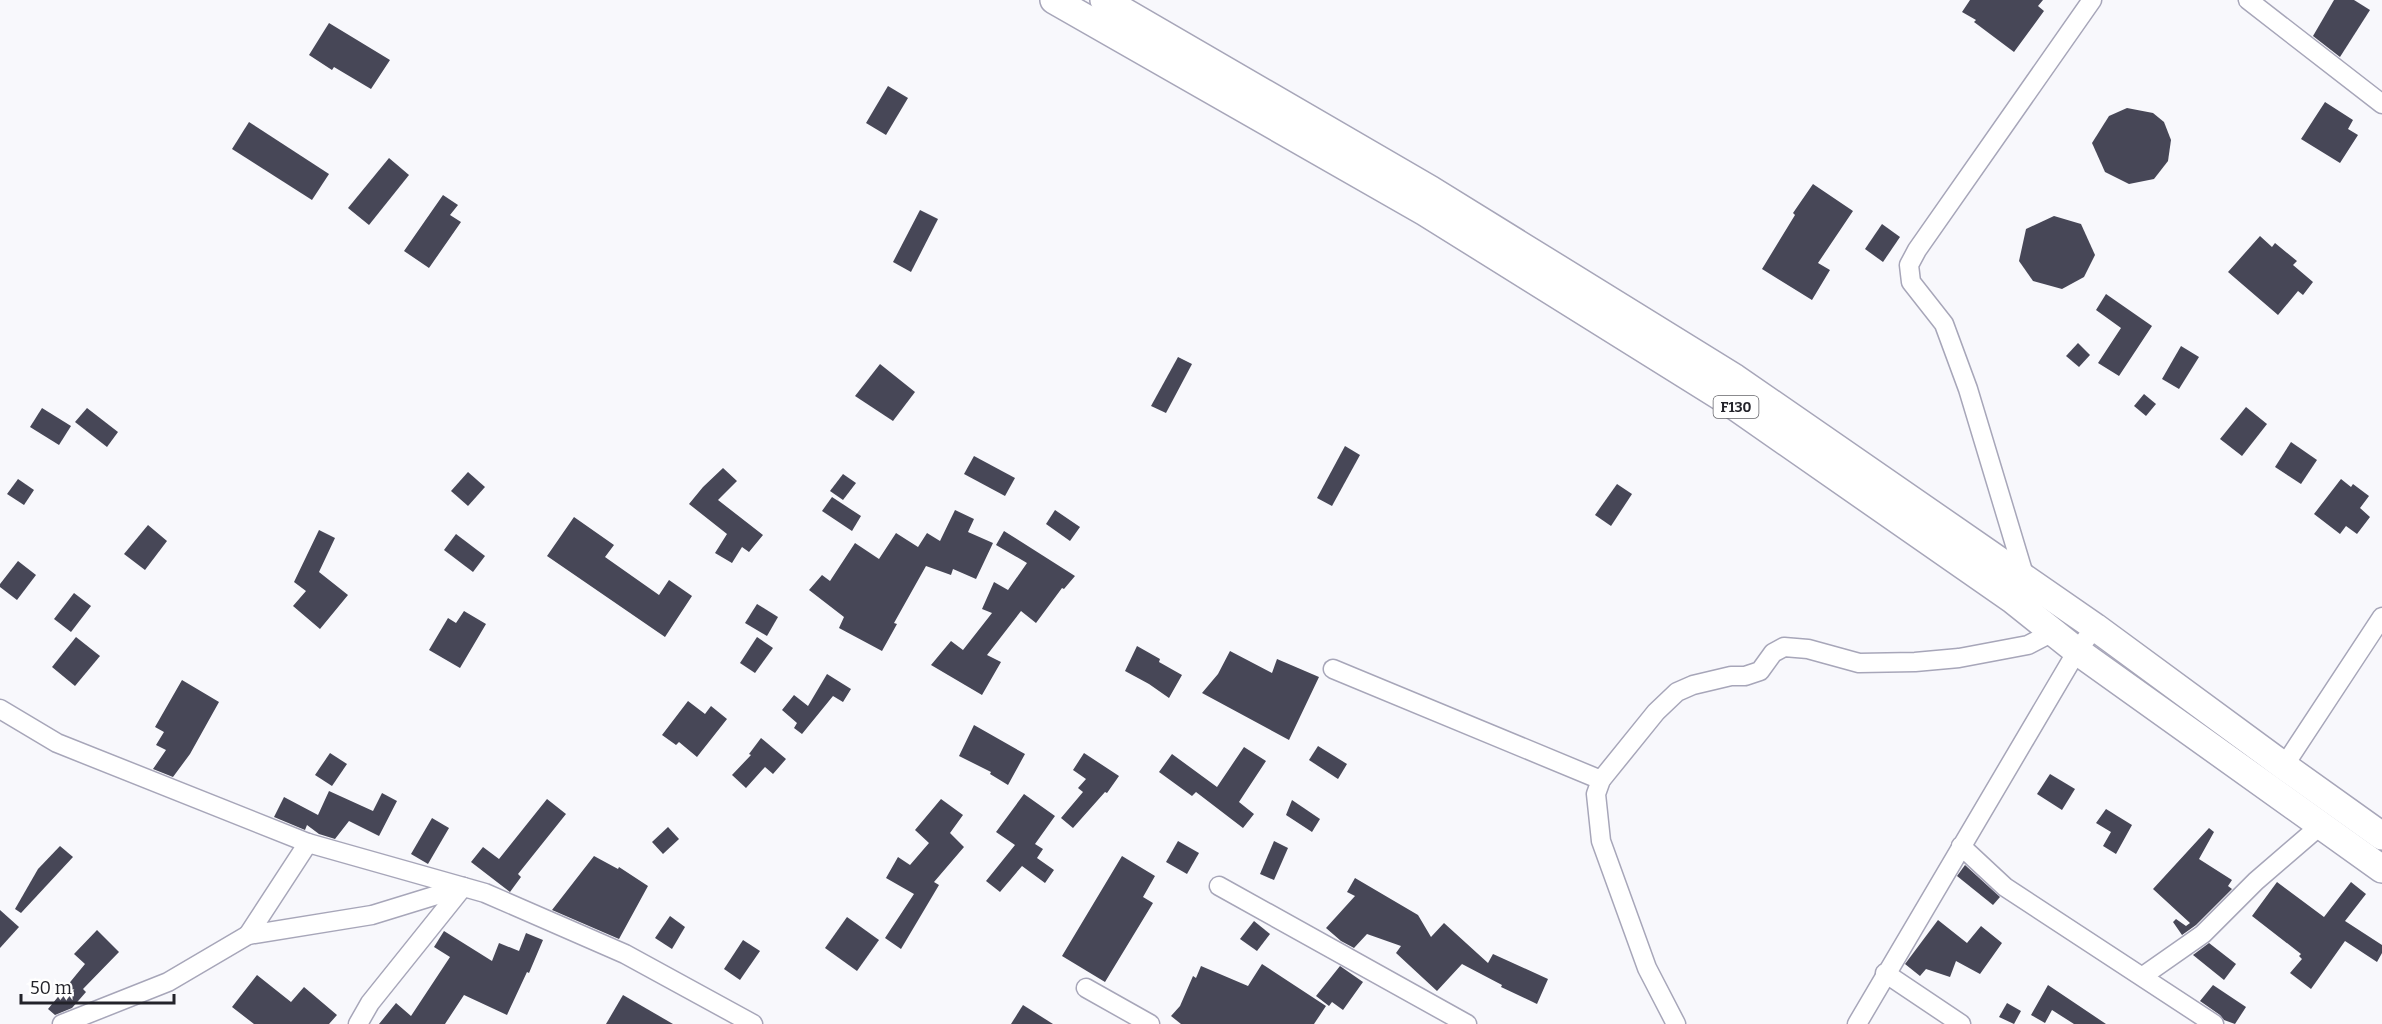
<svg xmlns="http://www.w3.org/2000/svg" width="2382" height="1024" font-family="Bitter,serif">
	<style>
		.building { fill: #474757 }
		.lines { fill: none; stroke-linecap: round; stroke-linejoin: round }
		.street-casing { stroke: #a7a6b9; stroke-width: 21 }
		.primary-casing { stroke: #a7a6b9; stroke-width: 30 }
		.street { stroke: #fff; stroke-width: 18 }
		.primary { stroke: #fff; stroke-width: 27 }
		.labels { text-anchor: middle; stroke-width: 6; stroke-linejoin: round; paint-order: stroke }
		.shield { fill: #fff; stroke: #65656a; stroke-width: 1.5 }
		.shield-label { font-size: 14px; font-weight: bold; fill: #23232a }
	</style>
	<rect width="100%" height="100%" fill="#f8f8fc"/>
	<g class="building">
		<polygon points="1970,0 2043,0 2038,6 2044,11 2014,52 1974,22 1976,20 1962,12"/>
		<polygon points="2334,0 2354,0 2370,10 2340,57 2313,36"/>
		<polygon points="329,23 390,60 371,89 334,67 332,70 309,55"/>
		<polygon points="888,86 908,98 886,135 866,123"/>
		<polygon points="2325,102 2353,120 2348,129 2358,135 2340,163 2301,139"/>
		<polygon points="2127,108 2153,113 2164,122 2171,140 2168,161 2154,179 2129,184 2105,172 2092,143 2109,116"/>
		<polygon points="249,122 329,174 312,200 232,149"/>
		<polygon points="389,158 409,175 369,225 348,208"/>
		<polygon points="1813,184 1853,211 1818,263 1830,270 1812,300 1762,269 1795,215 1793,213"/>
		<polygon points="443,195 458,205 450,215 461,222 429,268 404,251"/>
		<polygon points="920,210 938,219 911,272 893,262"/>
		<polygon points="2054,216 2081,224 2095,255 2084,277 2062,289 2033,281 2019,261 2026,229"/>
		<polygon points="1882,224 1900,237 1883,262 1865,249"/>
		<polygon points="2260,236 2272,247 2275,243 2297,261 2293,265 2313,282 2303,295 2298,291 2278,315 2228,272"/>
		<polygon points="2106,294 2152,326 2119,376 2098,363 2121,328 2096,310"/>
		<polygon points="2078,343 2090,355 2079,367 2066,356"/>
		<polygon points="2181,346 2199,357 2179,389 2162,379"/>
		<polygon points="1178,357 1192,364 1166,413 1151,406"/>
		<polygon points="880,364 915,392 893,421 855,396"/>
		<polygon points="2144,394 2156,404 2146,416 2134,406"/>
		<polygon points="2246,407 2267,424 2242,456 2220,439"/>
		<polygon points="42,408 71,426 59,445 30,427"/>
		<polygon points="87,408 118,432 107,447 75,422"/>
		<polygon points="2291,442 2317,460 2301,484 2275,467"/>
		<polygon points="1345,446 1360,455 1332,506 1317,498"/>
		<polygon points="974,456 1015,478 1005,496 964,474"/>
		<polygon points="723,468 737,481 718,500 763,535 749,552 742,547 732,563 715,553 727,534 689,504 703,487"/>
		<polygon points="468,472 485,487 468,506 451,491"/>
		<polygon points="843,474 856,483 843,500 830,491"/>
		<polygon points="18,479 34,490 24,505 7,494"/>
		<polygon points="2341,479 2351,487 2353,484 2369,496 2360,508 2370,517 2357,534 2346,526 2340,534 2314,514"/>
		<polygon points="1617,484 1632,494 1611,526 1595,515"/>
		<polygon points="832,497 861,516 852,531 822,511"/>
		<polygon points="955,510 974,519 968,532 993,543 976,579 953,569 951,575 926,566 894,623 897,624 882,651 839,628 844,617 809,590 822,575 830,581 855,543 879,559 896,533 918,547 927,533 940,541"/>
		<polygon points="1055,510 1080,527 1070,541 1046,524"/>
		<polygon points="574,517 614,545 605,557 659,595 669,580 692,596 665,637 547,556"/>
		<polygon points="148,525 167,541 145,570 124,554"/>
		<polygon points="319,530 335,538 319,572 348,595 320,629 293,606 306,591 294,582"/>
		<polygon points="1004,531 1075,576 1064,589 1062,588 1036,623 1021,611 987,655 1001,662 982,695 931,665 951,641 963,650 992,613 982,609 994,582 1008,590 1027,563 996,545"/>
		<polygon points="456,534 485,556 473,572 444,550"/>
		<polygon points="18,561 36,575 17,600 0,587 0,584"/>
		<polygon points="74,593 91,606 71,632 54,619"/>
		<polygon points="757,604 778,617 767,636 745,623"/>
		<polygon points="464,611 486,624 460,668 429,650 448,618 456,623"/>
		<polygon points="76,637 100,656 75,686 52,667"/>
		<polygon points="757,637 773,648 755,673 740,663"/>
		<polygon points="1137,646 1160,659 1159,662 1182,675 1169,698 1149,684 1125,671"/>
		<polygon points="1230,651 1272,673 1277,659 1319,677 1289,740 1202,693 1218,674"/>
		<polygon points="827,674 851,689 843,702 833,696 802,734 794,728 797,723 782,710 794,695 808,706"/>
		<polygon points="182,680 219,702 190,754 173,777 153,769 166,750 156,745 164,732 155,727"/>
		<polygon points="688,701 705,714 711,706 727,719 697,757 679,742 676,745 662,735"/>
		<polygon points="974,725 1025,754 1008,785 990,774 991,772 959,756"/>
		<polygon points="761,738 786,759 773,774 765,767 746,788 732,775 751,755 749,754"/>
		<polygon points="1318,746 1347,764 1338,779 1309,760"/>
		<polygon points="1244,747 1266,761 1239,802 1254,814 1243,828 1196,792 1192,796 1159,772 1172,754 1217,787"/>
		<polygon points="330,753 347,764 332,786 315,775"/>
		<polygon points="1084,753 1119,776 1107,793 1105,792 1073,828 1061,818 1083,792 1078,788 1086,779 1073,770"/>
		<polygon points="2050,774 2075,789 2062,810 2037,794"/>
		<polygon points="329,791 373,811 382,793 397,801 379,836 349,821 335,839 319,834 307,825 305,830 274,817 284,797 318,815"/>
		<polygon points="1024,794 1055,816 1035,844 1043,849 1037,858 1054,870 1045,883 1022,866 1000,892 986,881 1015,845 996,832"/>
		<polygon points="547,799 566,814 518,874 521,877 510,892 471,862 483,847 499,859"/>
		<polygon points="941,799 963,815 950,833 964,847 934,882 939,885 901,949 885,938 914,894 886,878 898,857 910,865 929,843 915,830"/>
		<polygon points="1292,800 1320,819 1312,832 1286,815"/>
		<polygon points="2106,809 2132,825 2116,854 2103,846 2111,832 2096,823"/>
		<polygon points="432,818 449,828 428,864 411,854"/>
		<polygon points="668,827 679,839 663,854 652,842"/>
		<polygon points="2209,828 2214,832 2199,859 2232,880 2228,886 2232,889 2196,925 2182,935 2173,922 2176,919 2186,926 2190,923 2153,889"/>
		<polygon points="1178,841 1199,853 1187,874 1166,862"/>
		<polygon points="1274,841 1288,848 1274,880 1260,874"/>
		<polygon points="60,846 73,857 21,913 15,909 38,869"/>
		<polygon points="594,856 618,869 619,867 648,886 619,939 552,910"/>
		<polygon points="1122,856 1155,876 1143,897 1153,903 1105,982 1062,956"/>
		<polygon points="1965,865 2000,897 1993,905 1957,876"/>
		<polygon points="1355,878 1418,915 1431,937 1444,923 1488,963 1493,954 1548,979 1537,1004 1501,987 1502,985 1462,964 1437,991 1396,953 1401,946 1367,934 1354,948 1341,941 1326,928 1355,896 1347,892"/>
		<polygon points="2277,882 2324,917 2351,882 2366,894 2345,921 2382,945 2382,953 2377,962 2345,941 2311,989 2290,973 2302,959 2299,956 2301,954 2252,916"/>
		<polygon points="0,910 19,927 0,948"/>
		<polygon points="670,916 685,927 672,949 655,938"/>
		<polygon points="847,917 879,940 857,971 825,948"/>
		<polygon points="1938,920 1967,943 1981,926 2002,943 1980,974 1956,961 1950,977 1926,969 1920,976 1905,964"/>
		<polygon points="1254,921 1270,934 1257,951 1240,939"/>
		<polygon points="97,930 119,952 83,989 86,992 72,1008 55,1015 48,1009 85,964 74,954"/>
		<polygon points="444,931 492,961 499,943 519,951 526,933 543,940 529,973 527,972 507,1015 464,995 445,1024 379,1024 396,1003 411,1016 450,957 434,947"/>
		<polygon points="743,940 760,951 740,980 724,969"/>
		<polygon points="2209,943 2236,964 2224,980 2193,955"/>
		<polygon points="1262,964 1326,1006 1314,1024 1181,1024 1171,1016 1180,1006 1193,976 1196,978 1201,966 1248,986"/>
		<polygon points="1340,966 1363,982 1343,1010 1332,1002 1329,1006 1316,996"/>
		<polygon points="257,975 291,1002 304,987 337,1015 329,1024 254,1024 232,1007"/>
		<polygon points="2048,985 2106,1024 2074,1024 2052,1010 2045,1023 2031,1015"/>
		<polygon points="2213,985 2246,1007 2235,1024 2224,1020 2220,1015 2200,1001"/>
		<polygon points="623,995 673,1024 606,1024"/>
		<polygon points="2007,1003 2021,1011 2014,1024 1999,1017"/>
		<polygon points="1023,1005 1053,1024 1011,1024"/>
	</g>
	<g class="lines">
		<g class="street-casing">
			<g id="street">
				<polyline points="2248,0 2382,104"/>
				<polyline points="2025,578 1968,389 1944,324 1911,282 1909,265 1917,250 2092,0"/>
				<polyline points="1333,669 1601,780"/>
				<polyline points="0,709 57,743 308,843 485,893 625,954 753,1024"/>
				<polyline points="2284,766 2382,617"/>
				<polyline points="1961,846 2005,887 2214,1024"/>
				<polyline points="1219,886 1467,1024"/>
				<polyline points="248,935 308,843"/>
				<polyline points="1885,973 1961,1024"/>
				<polyline points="2143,976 2203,934 2256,881 2321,825"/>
				<polyline points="1086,988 1150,1024"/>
				<polyline points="62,1024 168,982 248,935 372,915 463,887"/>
				<polyline points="358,1024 370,1003 463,887"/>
				<polyline points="1676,1024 1647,968 1601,841 1596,794 1601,780 1656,712 1677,692 1693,685 1731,676 1745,676 1760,671 1773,653 1784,647 1808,649 1859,663 1915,662 1959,658 2028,645 2053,632"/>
				<polyline points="1857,1024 2077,651 2095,627"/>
			</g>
		</g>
		<g class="primary-casing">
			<g id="primary">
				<polyline points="1054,0 1425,212 1723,398 2013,600 2077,651 2382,869"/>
				<polyline points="1104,0 1431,190 1735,378 2095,627 2284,766 2382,836"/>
			</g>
		</g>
		<use href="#street" class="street"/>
		<use href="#primary" class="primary"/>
	</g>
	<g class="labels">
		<rect class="shield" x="1713.5" y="396" width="45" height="22" rx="4.5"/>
		<g class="shield-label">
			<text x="1736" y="412">F130</text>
		</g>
	</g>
	<path d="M21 994v9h153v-9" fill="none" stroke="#23232a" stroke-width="3"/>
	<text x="30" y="994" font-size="18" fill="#23232a" stroke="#ffffff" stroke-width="4.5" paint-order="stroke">50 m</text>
</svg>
